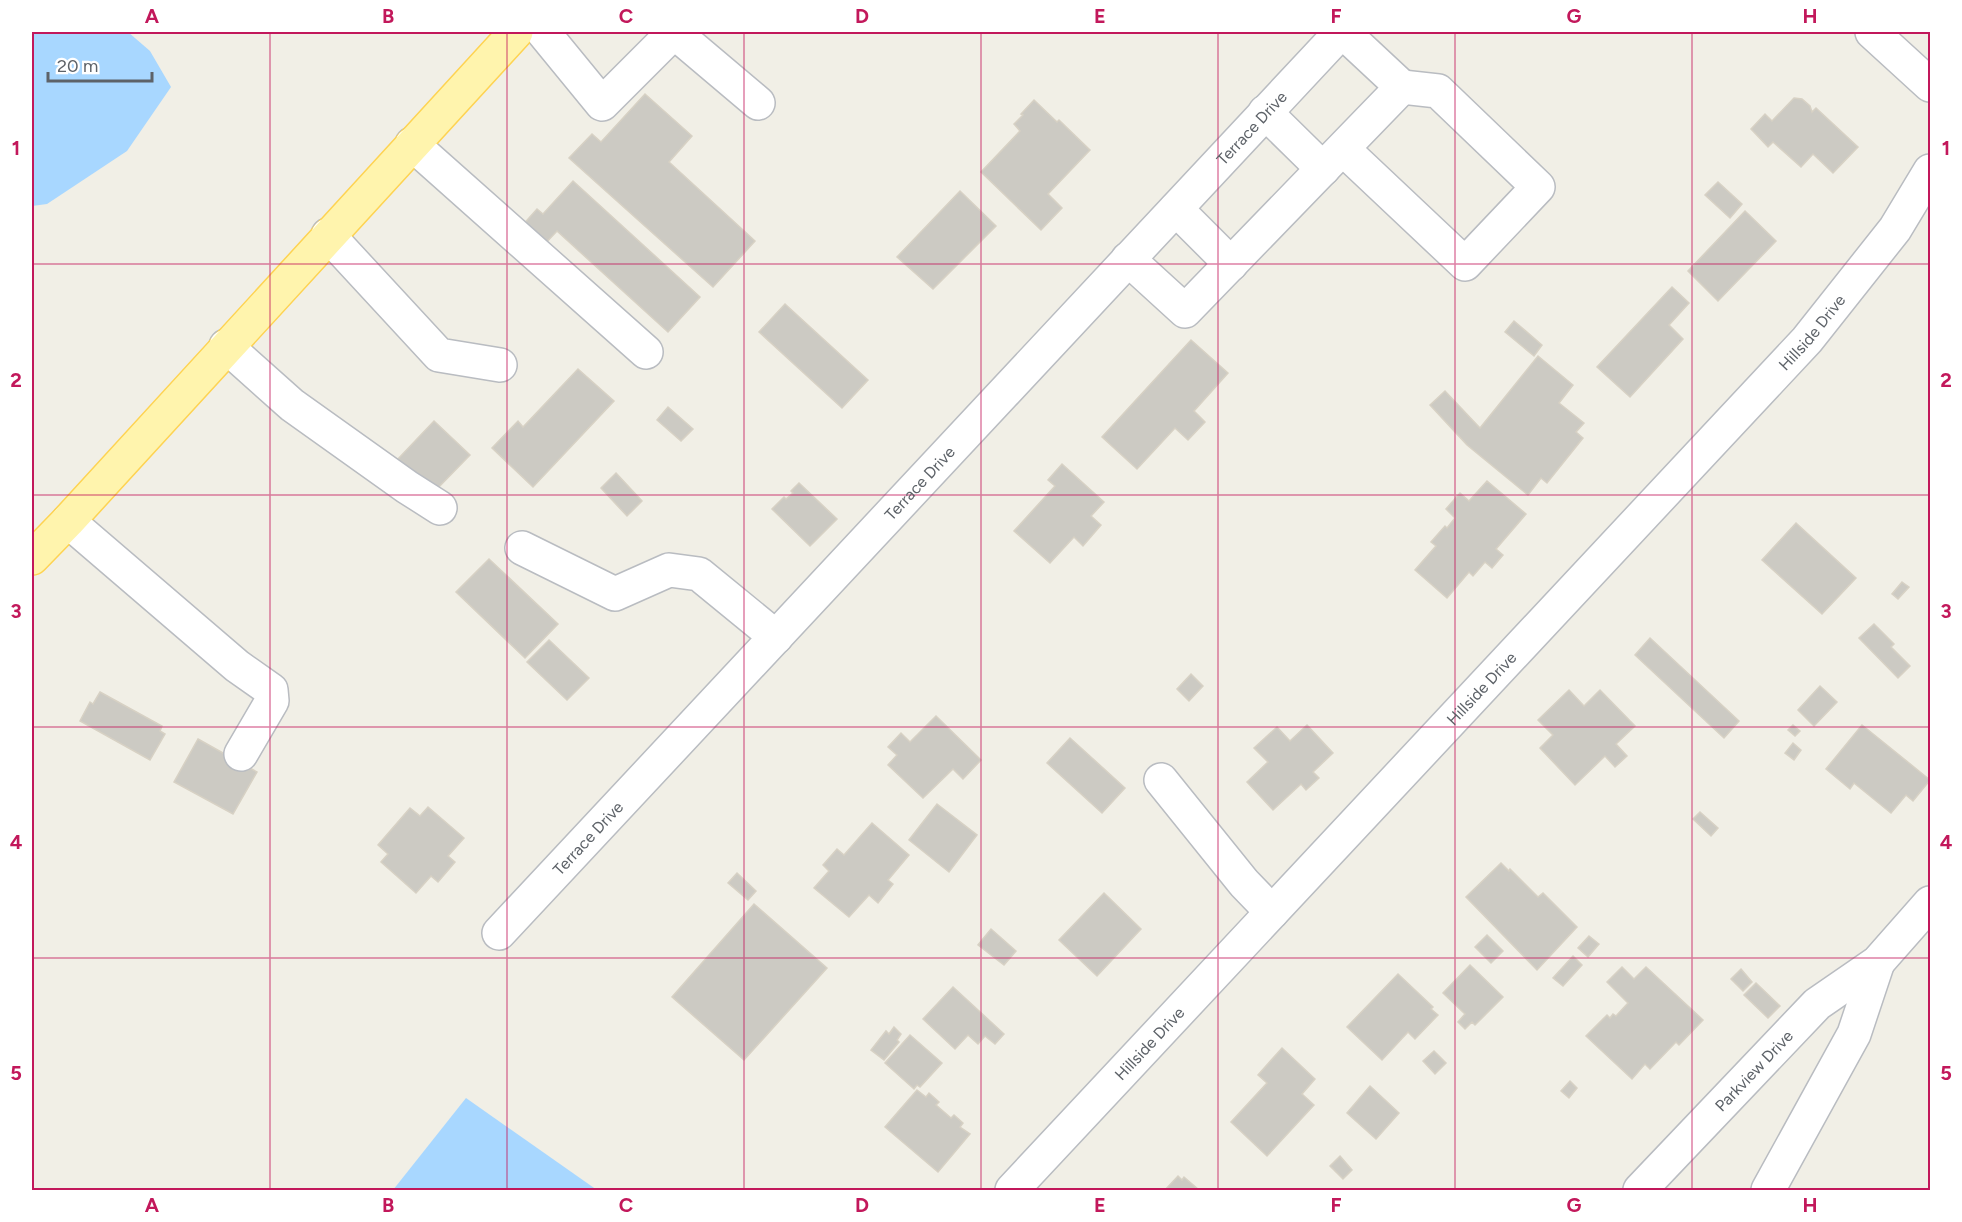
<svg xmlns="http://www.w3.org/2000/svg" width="1962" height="1222" font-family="Figtree,sans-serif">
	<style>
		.water { fill: #a8d7ff }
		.building { fill: #cccac3; stroke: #d7d1c4; stroke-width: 1.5 }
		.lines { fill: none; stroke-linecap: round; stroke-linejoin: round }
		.minor-casing { stroke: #b9bcc1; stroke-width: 36 }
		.major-casing { stroke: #fed352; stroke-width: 36 }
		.minor { stroke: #fff; stroke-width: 33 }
		.major { stroke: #fff4ad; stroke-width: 33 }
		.grid { fill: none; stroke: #c2185b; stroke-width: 1.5; stroke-opacity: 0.55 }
		.labels { text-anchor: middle; stroke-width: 6; stroke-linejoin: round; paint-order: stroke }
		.street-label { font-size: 16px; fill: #5d6268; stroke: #fff }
		.neatline { fill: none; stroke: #c2185b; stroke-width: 2 }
		.grid-label { font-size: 20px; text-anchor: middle; font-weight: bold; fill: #c2185b }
	</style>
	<rect width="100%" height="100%" fill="#f1efe6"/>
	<g class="water">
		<polygon points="32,32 128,32 150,51 171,87 127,151 47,204 32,206"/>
		<polygon points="466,1098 597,1190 393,1190"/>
	</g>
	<g class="building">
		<polygon points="645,94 692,136 669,162 755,241 713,287 569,158 592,134 601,142"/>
		<polygon points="1794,98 1802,99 1810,106 1812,112 1816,108 1858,147 1833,173 1813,154 1801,167 1773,142 1768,147 1751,129 1765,114 1772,121"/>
		<polygon points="1034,100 1057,122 1059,120 1090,150 1048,194 1062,208 1041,230 981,172 1020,131 1014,124 1023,115 1021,114"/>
		<polygon points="573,181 700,297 668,332 557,231 542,247 521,227 537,209 543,214"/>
		<polygon points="1718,182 1742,204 1730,218 1705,195"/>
		<polygon points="960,191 996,226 933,289 897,257"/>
		<polygon points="1745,211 1776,241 1718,301 1688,271"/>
		<polygon points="1672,287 1689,303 1669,325 1683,339 1630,397 1597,367"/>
		<polygon points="785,304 868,380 842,408 759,332"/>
		<polygon points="1514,321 1542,345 1534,356 1505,332"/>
		<polygon points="1191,340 1228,373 1194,411 1205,422 1188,440 1175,428 1137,469 1102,437"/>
		<polygon points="1538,356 1573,385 1559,403 1584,423 1576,432 1583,438 1547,483 1541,478 1528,495 1467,445 1430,405 1445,391 1480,428"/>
		<polygon points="578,369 614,401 533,487 492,448 518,421 523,427"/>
		<polygon points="668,407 693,429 681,441 657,420"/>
		<polygon points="434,421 470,455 434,492 398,459"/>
		<polygon points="1062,464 1104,502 1091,516 1101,525 1083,546 1074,537 1050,563 1014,531 1055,486 1048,480"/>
		<polygon points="616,473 642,501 627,516 601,488"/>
		<polygon points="1487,481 1526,514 1496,549 1503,555 1492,568 1485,562 1473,576 1469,572 1447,598 1415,570 1436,546 1431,542 1445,526 1447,528 1455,518 1446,509 1460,493 1469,501"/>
		<polygon points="799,483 837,519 810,546 772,509 784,497 786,499 793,493 791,491"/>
		<polygon points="1796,523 1856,578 1822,614 1762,560"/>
		<polygon points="489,559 558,624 525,658 456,592"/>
		<polygon points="1902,582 1909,587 1898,599 1892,594"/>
		<polygon points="1874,624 1894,644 1891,647 1910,666 1898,678 1859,638"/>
		<polygon points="1650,638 1739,721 1724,738 1635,655"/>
		<polygon points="549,640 589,678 567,700 527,662"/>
		<polygon points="1191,674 1203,686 1189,701 1177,689"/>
		<polygon points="1820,686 1837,702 1814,726 1798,710"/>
		<polygon points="1569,690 1584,706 1600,690 1635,726 1616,744 1627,756 1615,767 1605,756 1575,785 1540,748 1553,735 1538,720"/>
		<polygon points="100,692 162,726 160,731 165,734 150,760 80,721 90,702 93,704"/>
		<polygon points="936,716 981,760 963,779 953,769 923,798 888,765 897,755 888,747 901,733 910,742"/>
		<polygon points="1307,725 1333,753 1313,772 1319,778 1306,790 1301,784 1273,810 1247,782 1268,762 1254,748 1277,727 1290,741"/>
		<polygon points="1793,725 1800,731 1795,736 1788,730"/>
		<polygon points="1862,725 1930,780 1913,801 1906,795 1891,813 1854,783 1850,789 1826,769"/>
		<polygon points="1070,738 1125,788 1102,813 1047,763"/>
		<polygon points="198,739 257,772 233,814 174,782"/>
		<polygon points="1793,743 1801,750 1794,760 1785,753"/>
		<polygon points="937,804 977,835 949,872 909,840"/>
		<polygon points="428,807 464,838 448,856 455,862 438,882 431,876 416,893 381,862 388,854 378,845 410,808 420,816"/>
		<polygon points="1700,812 1718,828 1711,836 1693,819"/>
		<polygon points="872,823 909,855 888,880 893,884 878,903 869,895 849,917 814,888 829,871 823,865 837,849 844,855"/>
		<polygon points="1501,863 1509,871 1510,869 1538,897 1543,893 1577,927 1537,970 1466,897"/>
		<polygon points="737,873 756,891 748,900 728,883"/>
		<polygon points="1104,893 1141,929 1097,976 1059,940"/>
		<polygon points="754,904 827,968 744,1060 672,997"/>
		<polygon points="991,929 1016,951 1004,965 978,945"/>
		<polygon points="1487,935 1503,951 1491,963 1475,947"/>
		<polygon points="1589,936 1599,944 1588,957 1578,948"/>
		<polygon points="1573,956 1582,965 1563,986 1553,978"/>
		<polygon points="1470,965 1503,997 1475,1025 1472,1022 1465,1029 1458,1022 1465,1014 1443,993"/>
		<polygon points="1622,967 1634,979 1646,967 1703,1020 1679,1045 1676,1042 1650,1069 1645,1064 1632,1079 1586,1036 1607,1015 1610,1018 1613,1014 1616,1016 1628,1003 1607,982"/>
		<polygon points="1741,969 1752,982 1743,991 1731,979"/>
		<polygon points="1398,974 1433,1007 1431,1009 1438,1015 1415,1039 1408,1032 1382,1060 1347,1027"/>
		<polygon points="1756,983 1780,1006 1768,1018 1744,995"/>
		<polygon points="953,987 1004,1034 995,1044 985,1036 978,1044 968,1035 955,1049 923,1019"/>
		<polygon points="894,1027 901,1034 897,1040 899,1042 884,1060 871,1050 886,1031 889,1034"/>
		<polygon points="910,1035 942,1063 920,1087 917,1085 914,1089 885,1063"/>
		<polygon points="1282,1048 1315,1079 1302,1094 1314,1105 1267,1156 1231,1122 1267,1083 1258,1075"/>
		<polygon points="1434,1051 1446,1063 1435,1074 1423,1061"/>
		<polygon points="1570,1081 1577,1088 1569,1098 1561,1091"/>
		<polygon points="1370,1086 1399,1113 1376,1139 1347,1113"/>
		<polygon points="917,1090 926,1097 929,1093 939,1102 936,1105 951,1118 954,1115 963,1123 960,1127 970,1134 938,1172 885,1127"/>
		<polygon points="1340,1156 1352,1170 1343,1179 1330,1166"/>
		<polygon points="1178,1176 1182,1180 1184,1177 1199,1190 1165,1190"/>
	</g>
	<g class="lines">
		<g class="minor-casing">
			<g id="minor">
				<polyline points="543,32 602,104 674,32"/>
				<polyline points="674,32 758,103"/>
				<polyline points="1872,32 1930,85"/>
				<polyline points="1265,112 1323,169"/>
				<polyline points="412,144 646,352"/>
				<polyline points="1343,149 1465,264 1538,187 1438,91 1402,87"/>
				<polyline points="1176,209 1231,264"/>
				<polyline points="328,235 439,355 500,365"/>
				<polyline points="1128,259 1185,311 1402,87 1343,32"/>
				<polyline points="226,346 292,405 407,487 440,508"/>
				<polyline points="68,521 237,666 271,690 272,701 241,754"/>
				<polyline points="522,548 615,594 669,570 699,574 776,637"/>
				<polyline points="1161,780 1244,883 1272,912"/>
				<path id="s1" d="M499,933L1341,32"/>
				<path id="s2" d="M1012,1190L1807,340L1895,229L1930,171"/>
				<path id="s3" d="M1640,1190L1817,1004L1878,962L1930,903"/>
				<polyline points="1768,1190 1854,1034 1878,962"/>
			</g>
		</g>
		<g class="major-casing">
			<polyline id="major" points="32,558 68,521 516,32"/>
		</g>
		<use href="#minor" class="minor"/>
		<use href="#major" class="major"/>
	</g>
	<path class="grid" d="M270,32V1190M507,32V1190M744,32V1190M981,32V1190M1218,32V1190M1455,32V1190M1692,32V1190M32,264H1930M32,495H1930M32,727H1930M32,958H1930"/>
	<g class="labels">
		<g class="street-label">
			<text dy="6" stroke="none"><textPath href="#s1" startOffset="1102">Terrace Drive</textPath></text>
			<text dy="6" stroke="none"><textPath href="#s2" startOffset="1173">Hillside Drive</textPath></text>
			<text dy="6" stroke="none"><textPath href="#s1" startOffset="616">Terrace Drive</textPath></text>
			<text dy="6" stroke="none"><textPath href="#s2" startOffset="687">Hillside Drive</textPath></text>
			<text dy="6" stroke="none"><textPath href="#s1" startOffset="130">Terrace Drive</textPath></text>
			<text dy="6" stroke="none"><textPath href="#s2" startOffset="201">Hillside Drive</textPath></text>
			<text dy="6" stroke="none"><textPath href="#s3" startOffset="165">Parkview Drive</textPath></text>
		</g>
	</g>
	<rect width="1962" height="1222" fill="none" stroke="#ffffff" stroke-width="66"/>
	<path d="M48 72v9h104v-9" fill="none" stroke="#5d6268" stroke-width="3"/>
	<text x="57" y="72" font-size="18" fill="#5d6268" stroke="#ffffff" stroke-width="4.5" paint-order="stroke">20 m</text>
	<rect x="33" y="33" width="1896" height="1156" class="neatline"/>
	<g class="grid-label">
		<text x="152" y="23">A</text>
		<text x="388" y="23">B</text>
		<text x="626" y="23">C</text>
		<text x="862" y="23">D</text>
		<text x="1100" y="23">E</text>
		<text x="1336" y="23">F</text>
		<text x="1574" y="23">G</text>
		<text x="1810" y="23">H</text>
		<text x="16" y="155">1</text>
		<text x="1946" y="155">1</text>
		<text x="16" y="387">2</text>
		<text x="1946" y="387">2</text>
		<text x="16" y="618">3</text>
		<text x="1946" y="618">3</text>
		<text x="16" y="849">4</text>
		<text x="1946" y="849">4</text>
		<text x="16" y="1080">5</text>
		<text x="1946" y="1080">5</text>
		<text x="152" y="1212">A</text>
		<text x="388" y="1212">B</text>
		<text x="626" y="1212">C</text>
		<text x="862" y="1212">D</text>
		<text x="1100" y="1212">E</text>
		<text x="1336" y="1212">F</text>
		<text x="1574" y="1212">G</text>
		<text x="1810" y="1212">H</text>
	</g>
</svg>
